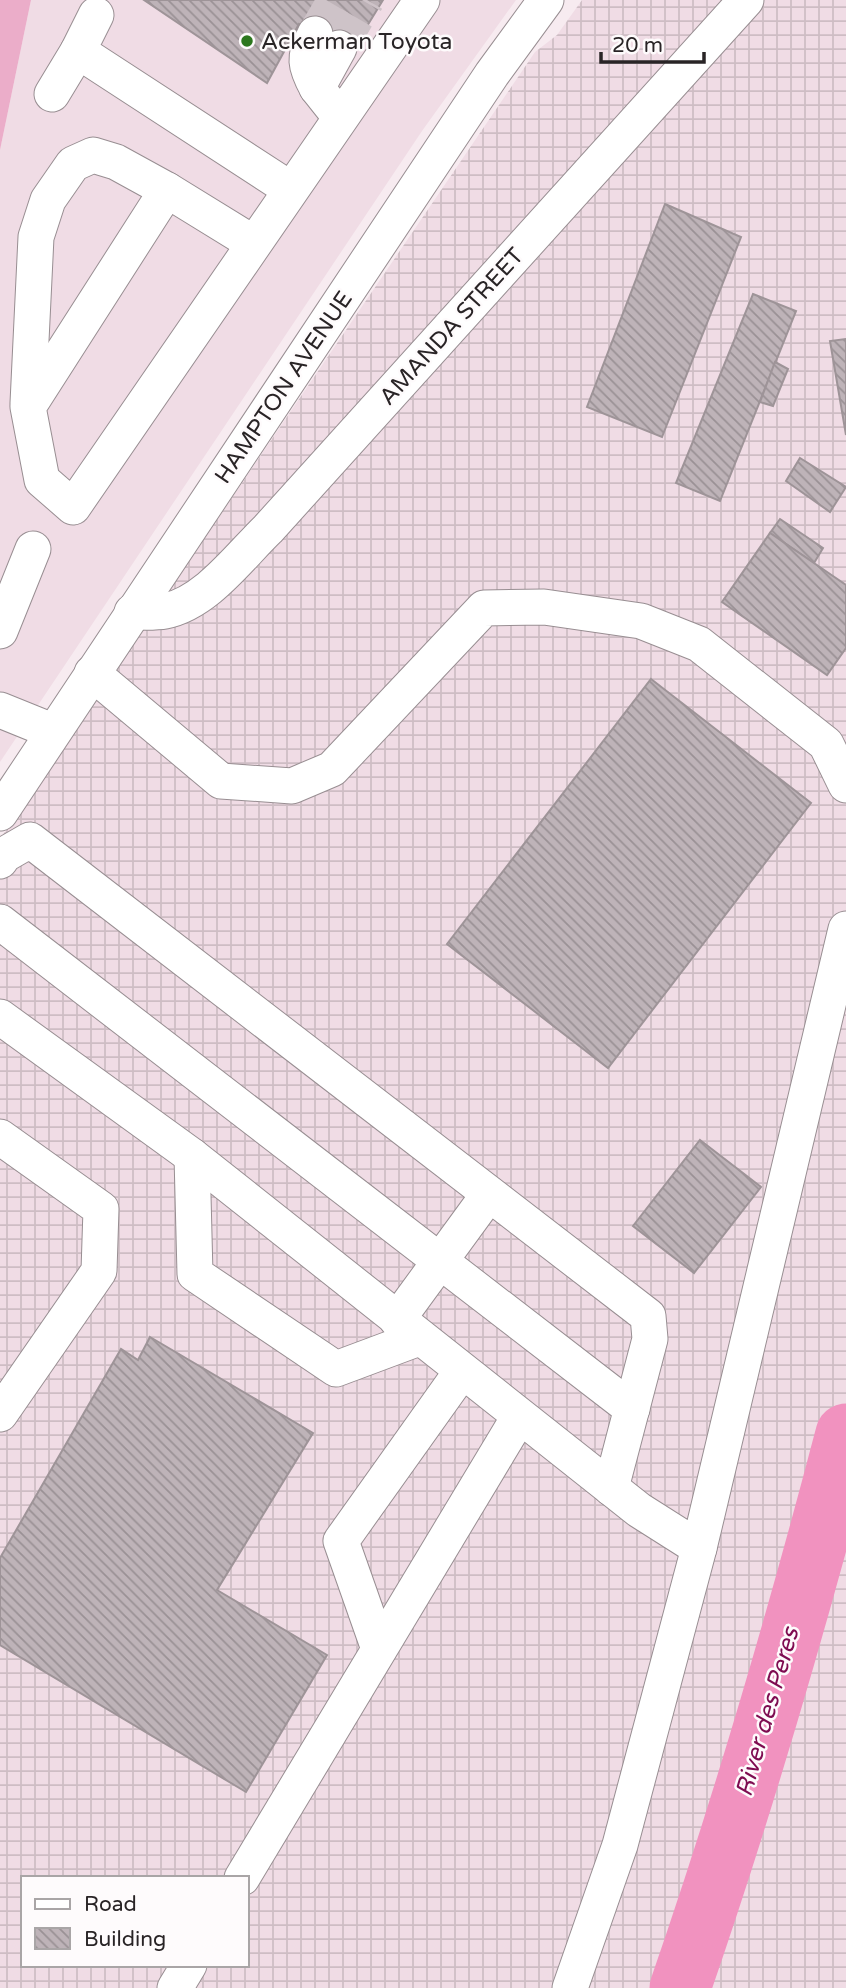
<svg xmlns="http://www.w3.org/2000/svg" width="846" height="1988" font-family="'Varela Round',sans-serif">
	<style>
		.built { fill: #f0dce5 }
		.industrial { fill: url(#industrial-grid); fill-rule: evenodd }
		.grass { fill: #ebadc9 }
		.lines { fill: none; stroke-linecap: round; stroke-linejoin: round }
		.river { stroke: #f192bf; stroke-width: 61 }
		.building { fill: url(#building-back-hatch); stroke: #9e9498; stroke-width: 2 }
		.minor-tunnel { stroke: #cec3c8; stroke-width: 35; stroke-dasharray: 35 18; stroke-linecap: butt }
		.minor-casing { stroke: #988e92; stroke-width: 37 }
		.minor { stroke: #fff; stroke-width: 35 }
		.poi-dot { fill: #2c771e; stroke: #fefbfc; stroke-width: 2.5 }
		.labels { text-anchor: middle; stroke-width: 5; stroke-linejoin: round; paint-order: stroke }
		.poi-label { font-size: 23px; fill: #292426; stroke: #fefbfc; text-anchor: start }
		.street-label { font-size: 23px; fill: #292426; stroke: #fefbfc }
		.water-label { font-size: 24px; font-style: italic; fill: #7e0c51; stroke: #fefbfc }
	</style>
	<defs>
		<pattern id="industrial-grid" width="8" height="8" patternUnits="userSpaceOnUse" patternTransform="scale(1.75)"><rect width="8" height="8" fill="#f0dce5"/><path d="M0 4h8M4 0v8" fill="none" stroke="#cebdc4"/></pattern>
		<pattern id="building-back-hatch" width="6" height="6" patternUnits="userSpaceOnUse" patternTransform="scale(1.75)"><rect width="6" height="6" fill="#beb3b8"/><path d="M-1 5l2 2M0 0l6 6M5-1l2 2" fill="none" stroke="#9a9195"/></pattern>
	</defs>
	<rect width="100%" height="100%" fill="#f7ebf0"/>
	<polygon class="built" points="31,0 516,0 422,131 0,762 0,150"/>
	<path class="industrial" d="M582,0H846V1988H0V839L535,52L557,35ZM23,1878H247V1965H23Z"/>
	<polygon class="grass" points="0,0 31,0 0,150"/>
	<g class="lines">
		<path class="river" d="M680,1988C743,1806 797,1621 846,1434"/>
	</g>
	<g class="building">
		<polygon points="144,0 383,0 350,54 299,24 267,83"/>
		<polygon points="665,204 741,237 662,437 587,407"/>
		<polygon points="753,294 796,311 720,501 676,483"/>
		<polygon points="846,339 846,435 830,341"/>
		<polygon points="775,362 788,369 773,406 760,402"/>
		<polygon points="800,458 846,487 830,512 786,481"/>
		<polygon points="780,519 823,548 814,563 770,533"/>
		<polygon points="770,533 846,585 846,648 827,675 722,602"/>
		<polygon points="651,679 811,803 608,1068 447,944"/>
		<polygon points="700,1140 761,1187 694,1273 633,1226"/>
		<polygon points="150,1337 313,1433 217,1590 327,1655 246,1792 0,1645 0,1558 121,1349 138,1360"/>
	</g>
	<g class="lines">
		<g class="minor-tunnel">
			<polyline points="315,34 335,0"/>
			<polyline points="339,48 367,0"/>
		</g>
		<g class="minor-casing">
			<g id="minor">
				<polyline points="96,15 78,51 290,189"/>
				<path d="M315,34C303,57 305,66 317,88"/>
				<polyline points="339,48 317,88 340,117"/>
				<polyline points="52,94 78,51"/>
				<polyline points="253,243 167,190 28,407 42,480 73,507 422,0"/>
				<polyline points="28,403 36,237 48,200 73,164 93,155 116,162 167,190"/>
				<path d="M132,612C142,612 154,613 165,611C206,603 239,557 268,529L746,0"/>
				<polyline points="0,631 33,549"/>
				<polyline points="92,673 221,781 292,786 332,769 484,608 544,607 641,621 699,644 826,744 846,785"/>
				<polyline points="0,710 52,731"/>
				<polyline points="0,813 492,74 546,0"/>
				<polyline points="0,861 4,855 30,840 648,1316 650,1339 611,1488"/>
				<polyline points="0,922 632,1409"/>
				<polyline points="0,1017 192,1156 639,1510 699,1548 846,929"/>
				<polyline points="0,1137 101,1209 99,1271 0,1414"/>
				<polyline points="192,1156 195,1274 336,1369 419,1338"/>
				<polyline points="397,1320 489,1194"/>
				<polyline points="379,1649 341,1541 462,1371"/>
				<polyline points="242,1878 519,1417"/>
				<polyline points="175,1988 189,1965"/>
				<polyline points="570,1988 620,1845 699,1548"/>
			</g>
		</g>
		<use href="#minor" class="minor"/>
	</g>
	<circle class="poi-dot" cx="247" cy="41" r="7"/>
	<g class="labels">
		<g class="poi-label">
			<text x="261" y="49">Ackerman Toyota</text>
		</g>
		<g class="street-label">
			<text transform="translate(451 326) rotate(-48)" y="8">AMANDA STREET</text>
			<text transform="translate(283 387) rotate(-56)" y="8">HAMPTON AVENUE</text>
		</g>
		<g class="water-label">
			<text transform="translate(767 1712) rotate(-74)" y="8">River des Peres</text>
		</g>
	</g>
	<rect x="21" y="1876" width="228" height="91" fill="#fefbfc" stroke="#a9a5a6" stroke-width="2"/>
	<rect x="35" y="1899" width="35" height="10" fill="#ffffff" stroke="#a9a5a6" stroke-width="2"/>
	<text x="84" y="1911" font-size="21" fill="#292426">Road</text>
	<rect x="35" y="1928" width="35" height="21" fill="url(#building-back-hatch)" stroke="#a9a5a6" stroke-width="2"/>
	<text x="84" y="1946" font-size="21" fill="#292426">Building</text>
	<path d="M601 52v10h103v-10" fill="none" stroke="#292426" stroke-width="3.5"/>
	<text x="612" y="52" font-size="21" fill="#292426" stroke="#fefbfc" stroke-width="5" paint-order="stroke">20 m</text>
</svg>
